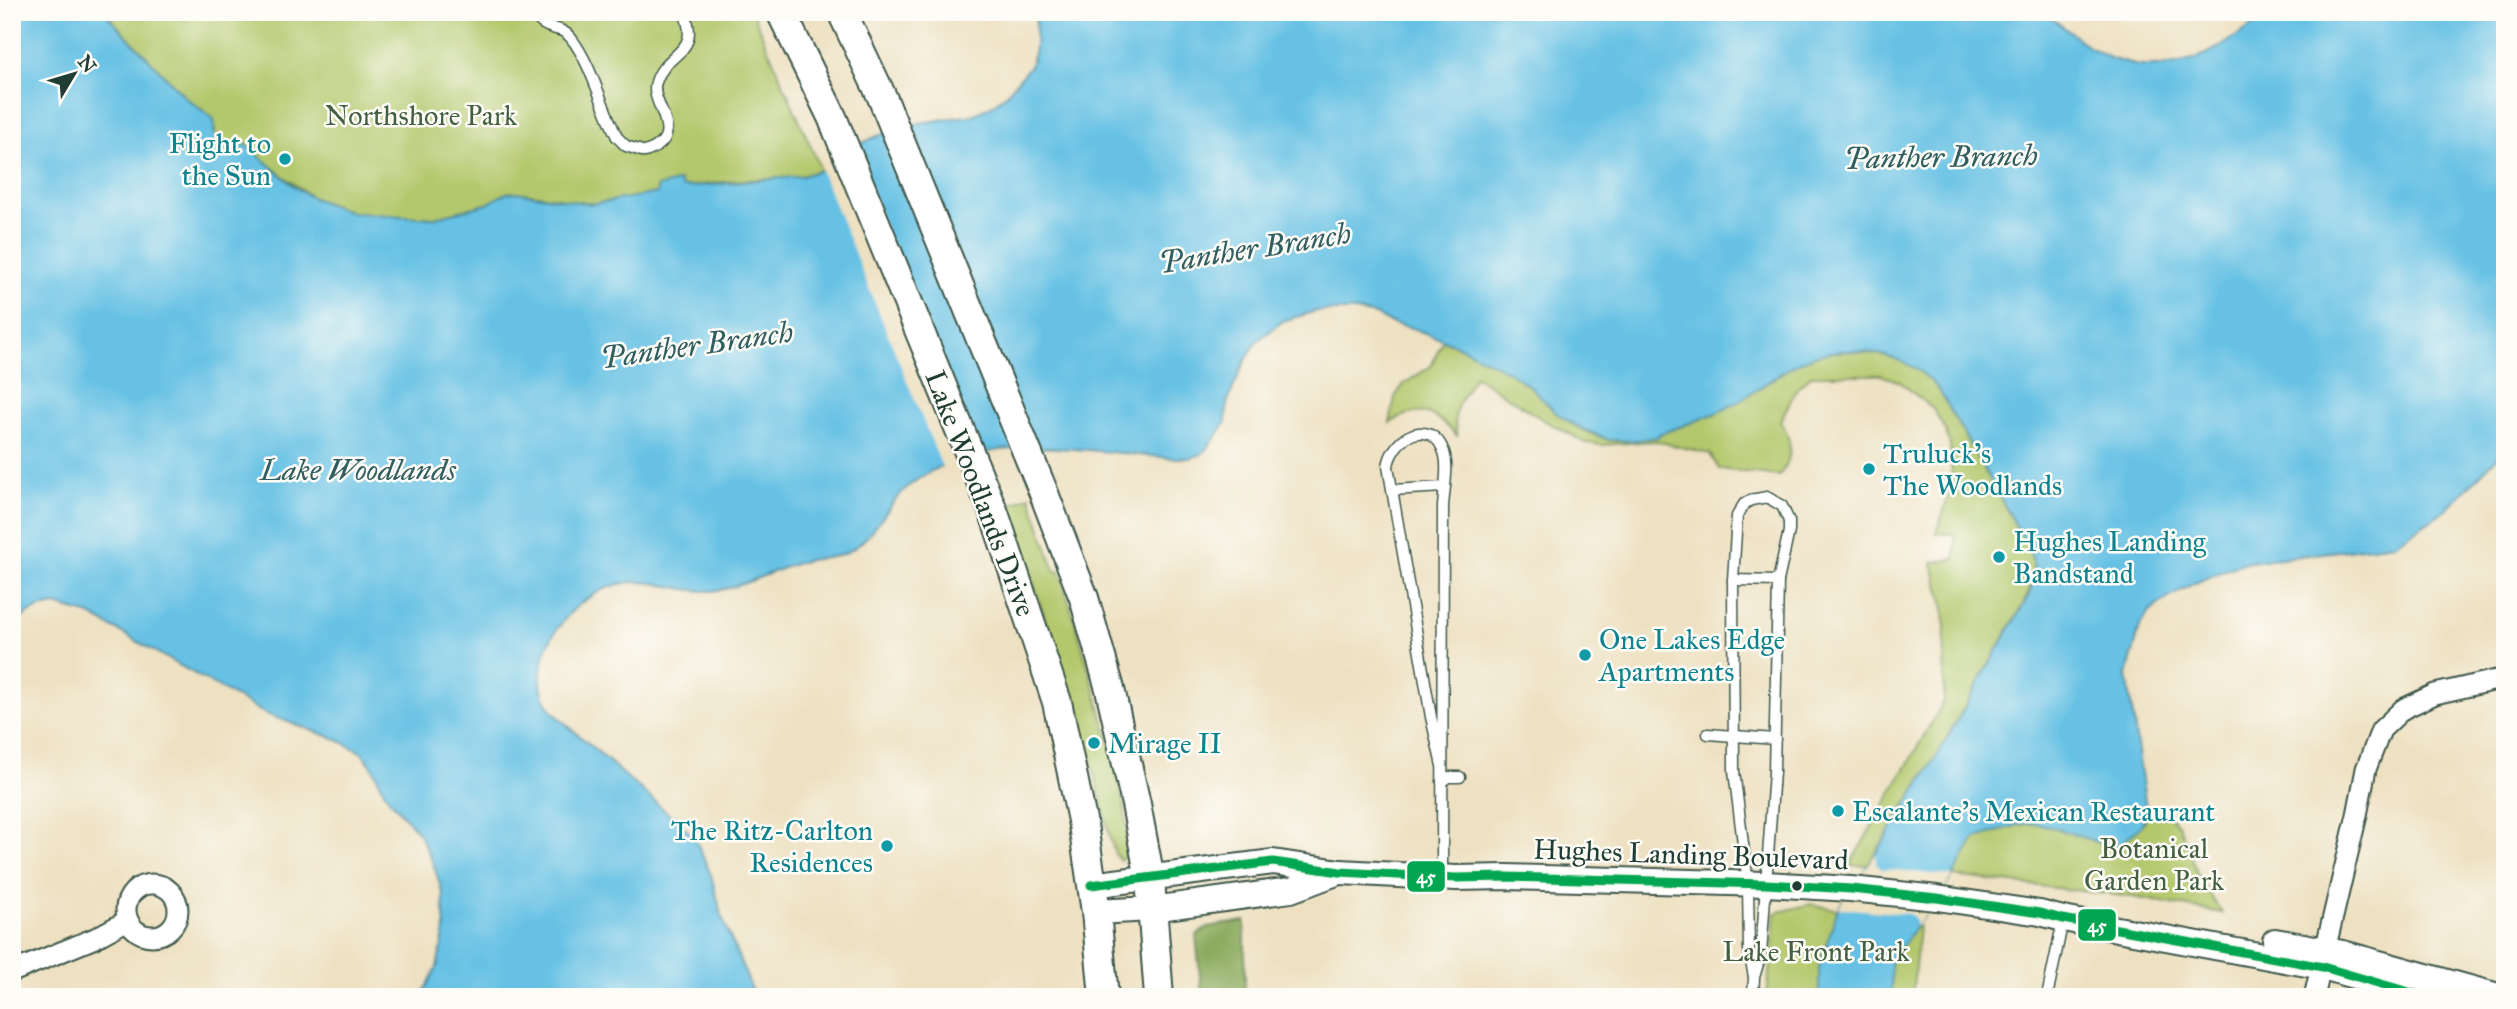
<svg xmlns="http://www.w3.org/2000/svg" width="2517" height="1009" font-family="'IM FELL Great Primer',serif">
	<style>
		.green { fill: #b3c86c; stroke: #698250; stroke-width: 2 }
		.forest { fill: #8eac60; stroke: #56744a; stroke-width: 2 }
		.water { fill: #66c1e4; stroke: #427f8c; stroke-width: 2 }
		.pier { fill: #eee1c2 }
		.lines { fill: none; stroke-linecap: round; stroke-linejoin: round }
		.service-casing { stroke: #3e5649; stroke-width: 13 }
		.minor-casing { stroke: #3e5649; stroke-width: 23 }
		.tertiary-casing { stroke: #3e5649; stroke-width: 28 }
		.secondary-casing { stroke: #3e5649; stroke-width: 32 }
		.service { stroke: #fff; stroke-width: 10 }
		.minor { stroke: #fff; stroke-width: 19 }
		.tertiary { stroke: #fff; stroke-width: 24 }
		.secondary { stroke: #fff; stroke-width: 28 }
		.bus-1-casing { stroke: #fdfcf7; stroke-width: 14 }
		.bus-1 { stroke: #00a651; stroke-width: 9 }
		.culture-dot { fill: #0f9aa8; stroke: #fdfcf7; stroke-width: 2.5 }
		.bus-dot { fill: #1f3d34; stroke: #fdfcf7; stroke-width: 2.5 }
		.labels { text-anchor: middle; stroke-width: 5; stroke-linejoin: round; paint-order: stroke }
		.park-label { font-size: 28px; fill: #446042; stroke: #fdfcf7 }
		.culture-label { font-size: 28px; fill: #0d838f; stroke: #fdfcf7; text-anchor: start }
		.street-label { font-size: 28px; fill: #1f3d34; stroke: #fdfcf7 }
		.water-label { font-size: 30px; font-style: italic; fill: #315e60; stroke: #fdfcf7 }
		.line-badge { stroke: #fdfcf7; stroke-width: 2.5 }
		.badge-label { font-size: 19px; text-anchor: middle; font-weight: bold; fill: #fff }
	</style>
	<rect width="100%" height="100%" fill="#fdfcf7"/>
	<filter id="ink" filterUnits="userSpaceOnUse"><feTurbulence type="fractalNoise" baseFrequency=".0143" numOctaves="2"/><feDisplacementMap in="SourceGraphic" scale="14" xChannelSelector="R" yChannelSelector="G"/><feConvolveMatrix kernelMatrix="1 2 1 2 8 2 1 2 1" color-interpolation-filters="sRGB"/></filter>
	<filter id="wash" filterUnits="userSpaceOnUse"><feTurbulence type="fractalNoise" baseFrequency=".00686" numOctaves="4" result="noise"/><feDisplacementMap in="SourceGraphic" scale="28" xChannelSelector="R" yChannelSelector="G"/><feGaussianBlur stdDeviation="1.57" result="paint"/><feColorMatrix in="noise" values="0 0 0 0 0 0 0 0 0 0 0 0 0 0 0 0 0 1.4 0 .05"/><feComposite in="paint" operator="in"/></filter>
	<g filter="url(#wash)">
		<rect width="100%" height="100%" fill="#eee1c2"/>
		<g class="green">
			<path d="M104,12H752L821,170C796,180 770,179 744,180C723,181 703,186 682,187L680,182L658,193L601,204L572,202L558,198L516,192L487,204L432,218L390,216L350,212L313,198L275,170L215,144L214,119L186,98Z"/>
			<path d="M1469,313L1458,346C1484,357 1510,369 1532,388C1540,394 1547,403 1554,410C1568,423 1592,436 1610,440C1642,446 1717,413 1745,397C1765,386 1782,370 1803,360C1825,350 1853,350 1876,354C1902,358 1923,369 1939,390L2027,545C2037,567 2034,582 2024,603L1938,753L1868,865L1849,866L1944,701L1945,623L1943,602L1932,562L1955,559V534L1937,533L1949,494L1952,465L1950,446L1946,432L1934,410L1900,382L1881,375H1812L1797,388L1780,421C1793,440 1793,459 1779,476L1719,469L1710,454L1656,441L1602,445L1586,443L1545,421L1475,376C1462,397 1449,412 1458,437C1436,413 1421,403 1390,423L1395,397L1404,384L1431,366L1443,340L1451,343Z"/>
			<polygon points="1030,496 1055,572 1060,571 1108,735 1124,804 1130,847 1126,856 1120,860 1115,854 1111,841 1081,720 1066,683 1022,548 1006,507"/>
			<path d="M2146,813H2163L2169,816L2179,825L2200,880L2222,913L2133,897L1953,876L1975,838C1990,835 2003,827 2018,824C2047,819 2078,834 2104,845L2145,821Z"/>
			<polygon points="1811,904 1919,927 1912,997 1767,997 1775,913"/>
		</g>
		<polygon class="forest" points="1245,921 1245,997 1202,997 1196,936 1208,927"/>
		<path class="water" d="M12,12H104L186,98L214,119L215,144H245L295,187L313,198L350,212L360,213L432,218L487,204L506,193L516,192L592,204L657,193V187L680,181L682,187H686L802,176L821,170L856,146L875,137L912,124L973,115L993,105L1006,94L1030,66L1035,49L1036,12H2044L2089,47L2112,59L2139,66H2165L2194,60L2220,47L2273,12H2505V449L2447,509L2394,544L2242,563L2193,584L2160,603L2150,612L2141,623L2127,675L2146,808C2145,821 2142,827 2131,835C2127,838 2123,843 2118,845C2106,849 2057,826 2039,824C2015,821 1997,834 1975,838L1953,876L1891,961L1892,997H1819V967L1838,908L1876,854L1938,754L2029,595C2036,577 2035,562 2027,545L1939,390C1910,352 1845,340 1802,361C1776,374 1755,393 1729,407C1707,418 1683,426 1659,434V437L1630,441L1609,440L1578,427L1556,413L1532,388L1506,370L1454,344L1412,328L1391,323L1376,315L1354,311H1316L1283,321L1256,342L1241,369L1227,403L1226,422L1214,440L1202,454L1190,458H1172C1087,452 984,428 910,485C884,505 875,543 840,555C830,558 819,558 809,560C777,567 751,585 719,590C686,595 657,578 625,583C579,590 533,642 542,690C544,701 551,709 558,717L694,836L711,875L723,920L755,997H421L437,967L445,930L443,894L433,863L420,835L386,795L372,766L361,752L336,739L266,714L90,615L56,605L39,608L27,614L12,625Z"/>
		<g class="pier">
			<polygon points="854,143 970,459 943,469 819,166"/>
			<polygon points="1876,854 1876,863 1881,869 1953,876 1916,927 1915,918 1909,914 1838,908"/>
		</g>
	</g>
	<g filter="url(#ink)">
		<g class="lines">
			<g class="service-casing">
				<g id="service">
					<path d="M532,12C547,35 559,23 571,38C591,63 602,107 617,137L626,146L645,152C691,136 648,104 656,82C666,50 702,55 684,12"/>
					<polyline points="1392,490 1444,487"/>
					<polyline points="1733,580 1778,581"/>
					<polyline points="1708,734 1775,739"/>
					<polyline points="1442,782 1449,777 1460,777"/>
					<path d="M1442,876L1443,507C1444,490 1449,467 1444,452C1431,416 1393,436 1388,466L1431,717L1442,766"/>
					<polyline points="1753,997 1754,977 1749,950 1748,884 1734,771 1733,580 1737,516 1744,504 1751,500 1767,497 1782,506 1789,521 1789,531 1778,581 1774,772 1761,954 1754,977"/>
					<polyline points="2047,997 2063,920"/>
				</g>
			</g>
			<g class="minor-casing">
				<g id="minor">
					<circle cx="152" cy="910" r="26"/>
					<polyline points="12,972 95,938 128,920"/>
					<polyline points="2314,997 2357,815 2366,769 2381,730 2403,709 2435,694 2505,678"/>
				</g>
			</g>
			<g class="tertiary-casing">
				<g id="tertiary">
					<polyline points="1091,885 1273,862 1340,872 1456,878 1506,877 1766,884 1851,889 1937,898 2040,913 2063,919 2323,967 2426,997"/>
					<polyline points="1096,912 1152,909 1291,890 1339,872"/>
					<polyline points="2275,941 2343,953 2502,997"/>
				</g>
			</g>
			<g class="secondary-casing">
				<g id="secondary">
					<polyline points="781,12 832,117 994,513 1057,702 1083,825 1096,912 1104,997"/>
					<polyline points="842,12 882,97 1043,491 1084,598 1110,689 1136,804 1150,879 1159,997"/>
				</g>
			</g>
			<use href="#service" class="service"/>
			<use href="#minor" class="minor"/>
			<use href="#tertiary" class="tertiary"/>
			<use href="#secondary" class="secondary"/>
			<g class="bus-1-casing">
				<polyline id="bus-1" points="1091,885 1273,862 1340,872 1456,878 1506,877 1766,884 1851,889 1937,898 2040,913 2063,919 2323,967 2426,997"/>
			</g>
			<use href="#bus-1" class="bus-1"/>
		</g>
	</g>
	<g class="culture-dot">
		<circle cx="285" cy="159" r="7"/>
		<circle cx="1869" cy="469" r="7"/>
		<circle cx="1999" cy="557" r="7"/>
		<circle cx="1585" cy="655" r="7"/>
		<circle cx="1094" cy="743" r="7"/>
		<circle cx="1838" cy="811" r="7"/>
		<circle cx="887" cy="846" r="7"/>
	</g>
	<circle class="bus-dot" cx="1797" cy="886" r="6"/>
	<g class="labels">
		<g class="park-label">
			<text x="421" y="125">Northshore Park</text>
			<text x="2154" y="858">Botanical<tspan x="2154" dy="32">Garden Park</tspan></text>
			<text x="1816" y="961">Lake Front Park</text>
		</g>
		<g class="culture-label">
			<text x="271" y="153" text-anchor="end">Flight to<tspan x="271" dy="32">the Sun</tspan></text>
			<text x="1883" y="463">Truluck's<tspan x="1883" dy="32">The Woodlands</tspan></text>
			<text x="2013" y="551">Hughes Landing<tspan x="2013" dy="32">Bandstand</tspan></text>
			<text x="1599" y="649">One Lakes Edge<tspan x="1599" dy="32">Apartments</tspan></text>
			<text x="1108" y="753">Mirage II</text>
			<text x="1852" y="821">Escalante's Mexican Restaurant</text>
			<text x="873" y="840" text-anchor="end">The Ritz-Carlton<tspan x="873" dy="32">Residences</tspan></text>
		</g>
		<g class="street-label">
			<text transform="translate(981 493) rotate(69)" y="10">Lake Woodlands Drive</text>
			<text transform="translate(1691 854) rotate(2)" y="10">Hughes Landing Boulevard</text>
		</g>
		<g class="water-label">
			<text transform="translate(1941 157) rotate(-1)" y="10">Panther Branch</text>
			<text transform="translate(1255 248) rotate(-9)" y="10">Panther Branch</text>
			<text transform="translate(697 345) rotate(-8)" y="10">Panther Branch</text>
			<text x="358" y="480">Lake Woodlands</text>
		</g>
	</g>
	<g class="line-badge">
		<rect x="1406" y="860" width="40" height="33" rx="7" fill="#00a651"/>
		<rect x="2077" y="908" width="40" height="34" rx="7" fill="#00a651"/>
	</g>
	<g class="badge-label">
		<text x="1426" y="883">45</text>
		<text x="2097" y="932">45</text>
	</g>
	<rect width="2517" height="1009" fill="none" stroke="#fdfcf7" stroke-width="42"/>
	<g transform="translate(74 74) rotate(52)" stroke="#fdfcf7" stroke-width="5" paint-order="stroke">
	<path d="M0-5L12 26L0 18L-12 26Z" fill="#1f3d34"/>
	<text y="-10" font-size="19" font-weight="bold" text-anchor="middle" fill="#1f3d34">N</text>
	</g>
</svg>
